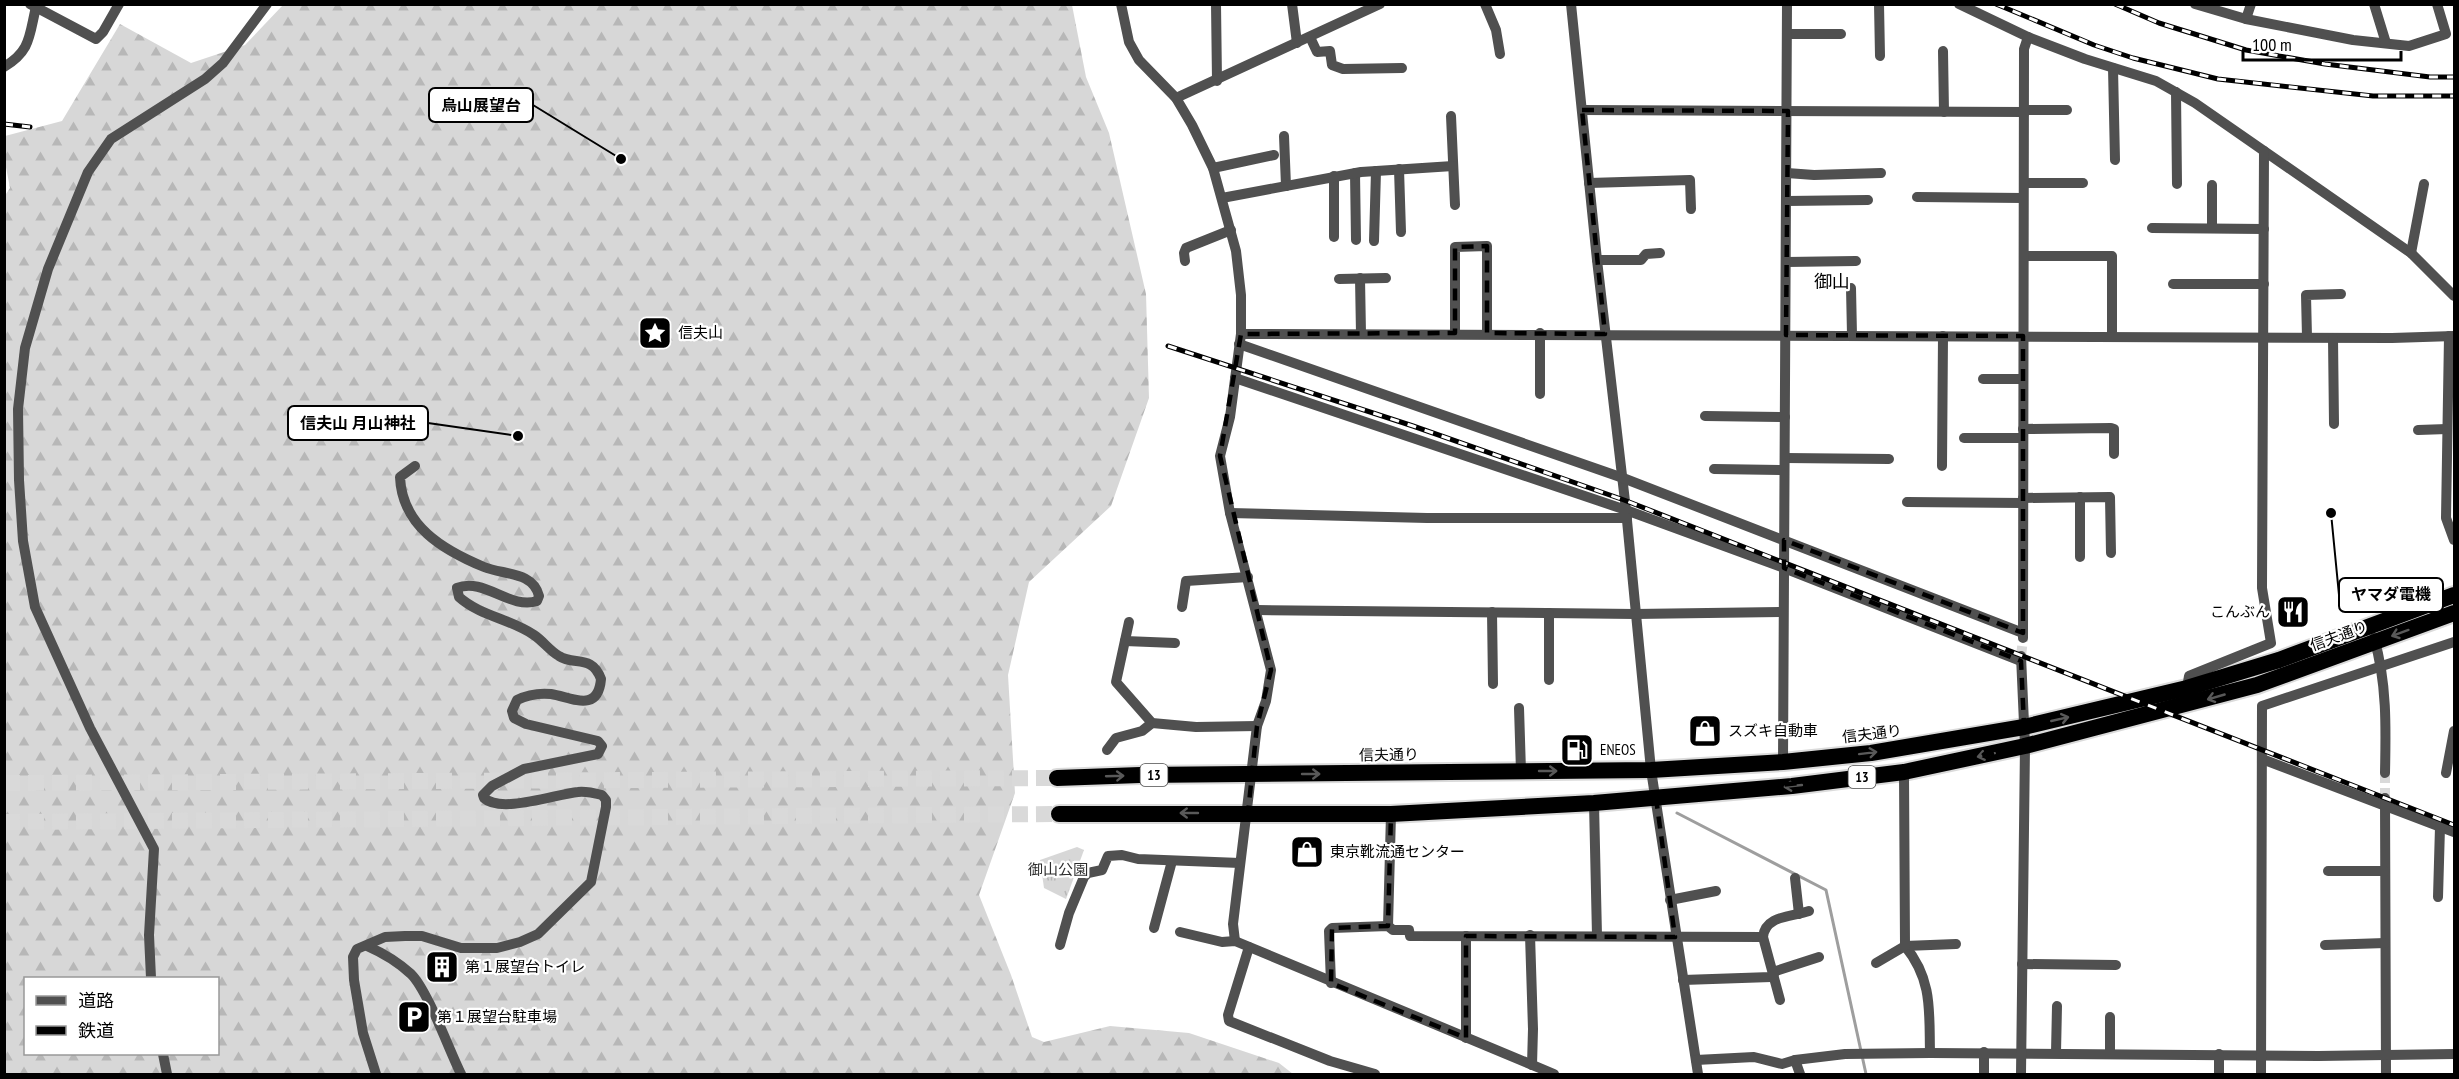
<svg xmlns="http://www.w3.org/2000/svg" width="2459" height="1079" font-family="'PT Sans Narrow','Noto Sans JP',sans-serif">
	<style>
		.grass { fill: url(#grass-tufts) }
		.forest { fill: url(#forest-firs); fill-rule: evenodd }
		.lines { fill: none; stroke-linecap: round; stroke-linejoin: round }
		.stream { stroke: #9e9e9e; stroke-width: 3 }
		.minor-tunnel { stroke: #d9d9d9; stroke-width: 10; stroke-dasharray: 10 5; stroke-linecap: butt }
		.trunk-tunnel { stroke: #d9d9d9; stroke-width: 16; stroke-dasharray: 16 8; stroke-linecap: butt }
		.trunk-casing { stroke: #dbdbdb; stroke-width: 20 }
		.minor { stroke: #505050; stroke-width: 10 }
		.trunk { stroke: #000; stroke-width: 16 }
		.rail-casing { stroke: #000; stroke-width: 5 }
		.rail { stroke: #fff; stroke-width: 3; stroke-dasharray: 9; stroke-linecap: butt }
		.oneway { stroke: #595959 }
		.marked { fill: none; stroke: #000; stroke-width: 4.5; stroke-dasharray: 12 8; stroke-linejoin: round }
		.labels { text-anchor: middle; stroke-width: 4.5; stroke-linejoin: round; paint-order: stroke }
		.shield { fill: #fff; stroke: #4c4c4c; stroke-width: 1.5 }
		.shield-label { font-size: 14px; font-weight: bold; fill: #000 }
		.poi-label { font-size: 15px; fill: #000; stroke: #fff; text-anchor: start }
		.street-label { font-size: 15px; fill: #000; stroke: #fff }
		.park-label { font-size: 15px; fill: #2e2e2e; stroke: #fff }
		.quarter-label { font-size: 18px; fill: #000; stroke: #fff }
		.leader { fill: none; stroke: #000; stroke-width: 2 }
		.callout-dot { fill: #000; stroke: #fff; stroke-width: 2 }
		.callout { fill: #fff; stroke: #000; stroke-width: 2 }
		.callout-label { font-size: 16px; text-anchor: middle; font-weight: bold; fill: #000 }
	</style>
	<defs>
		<pattern id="grass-tufts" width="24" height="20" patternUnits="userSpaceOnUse" patternTransform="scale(1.5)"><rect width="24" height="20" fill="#d7d7d7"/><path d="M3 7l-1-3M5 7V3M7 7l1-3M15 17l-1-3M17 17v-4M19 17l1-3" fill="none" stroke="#b7b7b7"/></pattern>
		<pattern id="forest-firs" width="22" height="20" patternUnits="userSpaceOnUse" patternTransform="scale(1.5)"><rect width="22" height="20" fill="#d7d7d7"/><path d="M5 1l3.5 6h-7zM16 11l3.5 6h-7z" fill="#b7b7b7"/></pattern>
	</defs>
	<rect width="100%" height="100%" fill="#fff"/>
	<polygon class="grass" points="1077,847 1084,850 1066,899 1044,888 1040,860"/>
	<path class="forest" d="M283,5H1072L1086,77L1109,133L1146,294L1149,398L1111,506L1029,582L1008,675L1015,793L979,895L1011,975L1032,1037L1044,1042L1110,1026L1189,1033L1279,1063L1293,1074H5L4,197L10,188L5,162V136L62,121L120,24L191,63L245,45ZM26,978H218V1054H26Z"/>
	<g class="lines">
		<polyline class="stream" points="1677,813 1826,890 1866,1074"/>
		<g class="minor-tunnel">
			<polyline points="2021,656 2023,639"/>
			<polyline points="2385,798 2385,773"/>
		</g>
		<g class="trunk-tunnel">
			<polyline points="4,783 1057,778"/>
			<polyline points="4,822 1059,814"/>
		</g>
		<g class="trunk-casing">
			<g id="trunk">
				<polyline points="1057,778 1140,775 1651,770 1783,762 1871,753 2024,727 2187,688 2279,660 2454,595"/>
				<polyline points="1059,814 1391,814 1594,803 1792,786 1904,772 2025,746 2257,685 2454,613"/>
			</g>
		</g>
		<g class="minor">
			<polyline points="30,4 96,39 103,32 119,4"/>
			<polyline points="1121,4 1129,42 1139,60 1176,98 1192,125 1213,168 1236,251 1241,295 1241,334 1230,417 1220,456 1230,513 1271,670 1266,701 1257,726 1233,924 1235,941"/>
			<polyline points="1216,4 1217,81"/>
			<polyline points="1292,4 1297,43"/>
			<polyline points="1485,4 1496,30 1500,54"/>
			<polyline points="1571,4 1597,260 1626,510 1651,770 1698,1074"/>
			<polyline points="1879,4 1880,56"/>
			<polyline points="1959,4 2028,37 2085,59 2156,81 2195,103 2411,253 2454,296"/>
			<polyline points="2195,4 2246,19 2353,40 2409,46 2446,34 2437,4"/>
			<polyline points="2374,4 2386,43"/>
			<polyline points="2246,19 2251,4"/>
			<polyline points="1788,34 1841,34"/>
			<polyline points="1310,37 1317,52 1330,51 1332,65 1343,69 1402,68"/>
			<polyline points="1943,51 1944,112"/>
			<path d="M4,67C31,51 29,36 36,7"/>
			<polyline points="2113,68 2115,160"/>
			<polyline points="2176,92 2177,184"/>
			<polyline points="1176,98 1380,4"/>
			<polyline points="1582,110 2025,112"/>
			<polyline points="2025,110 2067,110"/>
			<polyline points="1451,116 1455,205"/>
			<polyline points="1284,136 1286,186"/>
			<polyline points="1213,168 1274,155"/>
			<polyline points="1399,169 1401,232"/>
			<polyline points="1355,173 1356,240"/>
			<polyline points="1787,173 1814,175 1881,173"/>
			<polyline points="1334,176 1334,237"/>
			<polyline points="1589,183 1690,180 1691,209"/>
			<polyline points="2024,183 2083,183"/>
			<polyline points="2212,185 2212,228"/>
			<polyline points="1917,197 2023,198"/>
			<polyline points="1222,198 1361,172 1453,166"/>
			<polyline points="1787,201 1868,200"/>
			<polyline points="2152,228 2264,229"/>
			<polyline points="1374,241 1376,171"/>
			<polyline points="2411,253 2424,184"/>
			<polyline points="2024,256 2112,256 2112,337"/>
			<polyline points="1597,260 1641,260 1646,254 1660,253"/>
			<polyline points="1185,261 1184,253 1186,248 1231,230"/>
			<polyline points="1787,262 1856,261"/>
			<polyline points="1360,278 1361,334"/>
			<polyline points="1339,279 1386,278"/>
			<polyline points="2173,284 2264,284"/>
			<polyline points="1851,288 1852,335"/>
			<polyline points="1455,333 1455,247 1487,246 1487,333"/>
			<polyline points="1241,334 2392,338 2454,336"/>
			<polyline points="2449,336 2446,518 2454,540"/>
			<polyline points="2307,337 2306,295 2341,294"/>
			<polyline points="2333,338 2334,424"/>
			<polyline points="1239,344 1623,478 2023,633"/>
			<polyline points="1235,378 1626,510 1784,568 2021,661"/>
			<polyline points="1983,379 2023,379"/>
			<polyline points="1540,394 1540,333"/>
			<polyline points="1705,416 1785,417"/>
			<polyline points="2023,429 2111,428 2114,429 2114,454"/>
			<polyline points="2418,430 2447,429"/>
			<polyline points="1964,438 2023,438"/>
			<polyline points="1785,458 1889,459"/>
			<polyline points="1942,466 1943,336"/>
			<polyline points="1714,469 1784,470"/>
			<polyline points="2080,497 2080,557"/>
			<polyline points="2023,498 2110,497 2111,553"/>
			<polyline points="1907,502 2023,503"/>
			<polyline points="1230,513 1427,518 1627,518"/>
			<polyline points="1182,607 1186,581 1248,577"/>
			<polyline points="1257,610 1635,614 1783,612"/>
			<polyline points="1492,612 1493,684"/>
			<polyline points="1549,613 1549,680"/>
			<polyline points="1129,622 1116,682 1152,723 1196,727 1257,726"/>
			<polyline points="2023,638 2024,49 2028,37"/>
			<path d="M2374,638C2387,682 2386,728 2385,773"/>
			<polyline points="1125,641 1175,643"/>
			<polyline points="2187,688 2189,676 2271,643 2262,588 2264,151"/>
			<polyline points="1519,708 1521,771"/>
			<polyline points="1107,750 1116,738 1142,731 1152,723"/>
			<polyline points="2262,759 2454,832"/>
			<polyline points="1783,762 1787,4"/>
			<polyline points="2446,773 2454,731"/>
			<polyline points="2385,798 2386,1074"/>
			<polyline points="1594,803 1597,936"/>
			<polyline points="2328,871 2385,871"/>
			<polyline points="1795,878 1799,914"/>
			<polyline points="2438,897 2440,827"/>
			<polyline points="1670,900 1716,891"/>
			<polyline points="1388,926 1391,814"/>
			<polyline points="1154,928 1172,861"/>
			<polyline points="1180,932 1222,942 1235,941 1554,1074"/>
			<polyline points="1530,935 1533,1029 1532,1065"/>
			<polyline points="1060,945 1069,913 1084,877 1088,873 1102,870 1108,856 1122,855 1138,859 1240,863"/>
			<polyline points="2325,945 2385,943"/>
			<path d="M367,946C383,953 398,962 411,974C428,991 449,1050 461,1074"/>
			<path d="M1905,946C1933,980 1929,1012 1930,1053"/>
			<polyline points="1905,946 1956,944"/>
			<polyline points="1249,947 1228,1015 1229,1021 1330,1061 1375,1074"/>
			<polyline points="1876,963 1905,946 1904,772"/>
			<polyline points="2022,964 2116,965"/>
			<polyline points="151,978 149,935 154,849 90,728 35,607 23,541 19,480 18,409 25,348 48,269 88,172 111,139 205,79 223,63 267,4"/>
			<polyline points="1683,980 1771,977 1776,971 1819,957"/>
			<polyline points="1331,983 1329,931 1332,928 1388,926 1393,930 1409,930 1410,936 1763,937"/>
			<path d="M1780,1000L1763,937C1765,915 1792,917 1809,911"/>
			<polyline points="1466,1038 1466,936"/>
			<polyline points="1984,1052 1984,1074"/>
			<polyline points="2056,1053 2057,1006"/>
			<polyline points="2110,1053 2110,1017"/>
			<polyline points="163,1054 167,1074"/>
			<polyline points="1696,1060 1754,1057 1782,1064 1795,1060 1845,1054 1930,1053 2318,1056 2454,1054"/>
			<polyline points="1795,1060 1800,1074"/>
			<path d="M376,1074L363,1033L354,980L353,957L357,949L385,937L405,936H422L461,948H497L520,942L538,934L591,882L606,807V800L602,795C594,793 586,791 578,792C556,794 501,814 484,798L483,795L492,786L524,769L598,754L602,746L598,741L526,724L514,718L512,711L517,700C527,695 540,693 551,694C571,697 598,714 601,679C592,654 574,666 559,656C550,651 543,641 534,635C511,619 480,616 459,597L457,588C484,577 510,610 537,601L539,596C533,571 503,575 484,567C443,550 402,526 400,477L415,466"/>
			<polyline points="2021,1074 2025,746 2021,656"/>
			<polyline points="2219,1074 2219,1054"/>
			<polyline points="2261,1074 2262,706 2454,642"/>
		</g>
		<use href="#trunk" class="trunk"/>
		<g class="rail-casing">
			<g id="rail">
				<polyline points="1996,4 2094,45 2133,58 2218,79 2373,96 2454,96"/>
				<polyline points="2115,4 2159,23 2246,50 2325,64 2430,77 2454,77"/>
				<polyline points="4,124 30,127"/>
				<polyline points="1168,346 1413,426 1624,500 2454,825"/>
			</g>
		</g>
		<use href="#rail" class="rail"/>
	</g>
	<defs><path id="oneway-shaft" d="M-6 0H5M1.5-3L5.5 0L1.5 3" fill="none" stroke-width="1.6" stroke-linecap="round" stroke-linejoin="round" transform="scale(1.5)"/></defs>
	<g class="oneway">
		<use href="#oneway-shaft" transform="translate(2400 633) rotate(160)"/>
		<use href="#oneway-shaft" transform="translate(2216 697) rotate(164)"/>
		<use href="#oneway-shaft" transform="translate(2060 719) rotate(-13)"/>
		<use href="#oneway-shaft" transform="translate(1868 753) rotate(-7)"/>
		<use href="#oneway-shaft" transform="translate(1986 755) rotate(168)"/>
		<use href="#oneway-shaft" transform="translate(1548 771)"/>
		<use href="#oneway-shaft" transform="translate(1311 774)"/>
		<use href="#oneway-shaft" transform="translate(1115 776) rotate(-2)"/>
		<use href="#oneway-shaft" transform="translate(1793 786) rotate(174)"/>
		<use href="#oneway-shaft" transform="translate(1189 813) rotate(180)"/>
	</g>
	<path class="marked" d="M1582,110L1788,111L1786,335L2023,336V633L1784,540V568L2021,661L2025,746L1904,772L1656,798L1675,937L1466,936V1038L1331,983L1332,928L1388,926L1391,814L1248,813L1257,726L1271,670L1220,456L1241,334L1455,333V247L1487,246V333L1605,334Z"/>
	<defs>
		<g id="sight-square" transform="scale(1.725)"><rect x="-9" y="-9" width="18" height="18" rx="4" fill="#000" stroke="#fff"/><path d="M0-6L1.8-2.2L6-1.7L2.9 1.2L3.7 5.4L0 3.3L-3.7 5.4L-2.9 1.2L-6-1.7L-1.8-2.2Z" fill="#fff"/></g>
		<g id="restaurant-square" transform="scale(1.725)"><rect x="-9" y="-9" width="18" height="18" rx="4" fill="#000" stroke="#fff"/><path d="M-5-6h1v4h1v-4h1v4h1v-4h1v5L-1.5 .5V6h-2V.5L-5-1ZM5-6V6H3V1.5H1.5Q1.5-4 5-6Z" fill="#fff"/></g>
		<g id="shop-square" transform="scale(1.725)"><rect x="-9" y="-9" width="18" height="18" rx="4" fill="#000" stroke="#fff"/><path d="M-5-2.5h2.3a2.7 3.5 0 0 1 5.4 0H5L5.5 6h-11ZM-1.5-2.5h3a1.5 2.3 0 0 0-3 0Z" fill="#fff"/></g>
		<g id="fuel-square" transform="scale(1.725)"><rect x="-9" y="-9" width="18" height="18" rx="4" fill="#000" stroke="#fff"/><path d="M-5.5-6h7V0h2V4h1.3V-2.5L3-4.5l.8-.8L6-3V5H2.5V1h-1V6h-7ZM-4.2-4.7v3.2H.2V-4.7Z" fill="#fff"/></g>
		<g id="building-square" transform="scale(1.725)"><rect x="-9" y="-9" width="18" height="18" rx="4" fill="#000" stroke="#fff"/><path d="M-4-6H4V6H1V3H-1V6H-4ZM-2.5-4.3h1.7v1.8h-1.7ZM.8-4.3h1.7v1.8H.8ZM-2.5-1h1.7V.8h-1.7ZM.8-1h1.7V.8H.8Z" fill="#fff"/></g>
		<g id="parking-square" transform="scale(1.725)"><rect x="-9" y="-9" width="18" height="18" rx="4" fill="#000" stroke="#fff"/><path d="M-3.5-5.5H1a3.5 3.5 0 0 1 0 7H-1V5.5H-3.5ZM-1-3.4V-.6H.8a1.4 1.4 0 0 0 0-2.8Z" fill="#fff"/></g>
	</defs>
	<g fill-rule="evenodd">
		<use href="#sight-square" x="655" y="333"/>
		<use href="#restaurant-square" x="2293" y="612"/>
		<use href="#shop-square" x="1705" y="731"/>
		<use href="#fuel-square" x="1577" y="750"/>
		<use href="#shop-square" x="1307" y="852"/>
		<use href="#building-square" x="442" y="967"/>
		<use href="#parking-square" x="414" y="1017"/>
	</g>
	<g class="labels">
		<g class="shield">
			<rect x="1140.5" y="764" width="27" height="22" rx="4.5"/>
			<rect x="1848.5" y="766" width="27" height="22" rx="4.5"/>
		</g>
		<g class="shield-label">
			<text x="1154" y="780">13</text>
			<text x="1862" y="782">13</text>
		</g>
		<g class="poi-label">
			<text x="678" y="338">信夫山</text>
			<text x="2270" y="617" text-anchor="end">こんぶん</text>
			<text x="1728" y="736">スズキ自動車</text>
			<text x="1600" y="755">ENEOS</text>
			<text x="1330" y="857">東京靴流通センター</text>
			<text x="465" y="972">第１展望台トイレ</text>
			<text x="437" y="1022">第１展望台駐車場</text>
		</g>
		<g class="street-label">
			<text transform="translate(2339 636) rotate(-20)" y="5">信夫通り</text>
			<text transform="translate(1872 734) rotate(-7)" y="5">信夫通り</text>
			<text transform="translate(1389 755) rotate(-1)" y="5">信夫通り</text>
		</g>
		<g class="park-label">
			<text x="1058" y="875">御山公園</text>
		</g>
		<g class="quarter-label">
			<text x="1832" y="288">御山</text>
		</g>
	</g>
	<path class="leader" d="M621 159L533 105M518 436L428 423M2331 513L2339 595"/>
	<g class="callout-dot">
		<circle cx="621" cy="159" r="6"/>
		<circle cx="518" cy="436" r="6"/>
		<circle cx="2331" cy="513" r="6"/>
	</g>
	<g class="callout">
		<rect x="429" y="88" width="104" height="34" rx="6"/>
		<rect x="288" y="406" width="140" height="34" rx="6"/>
		<rect x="2339" y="578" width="104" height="34" rx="6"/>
	</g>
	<g class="callout-label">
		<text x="481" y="111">烏山展望台</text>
		<text x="358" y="429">信夫山 月山神社</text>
		<text x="2391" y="600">ヤマダ電機</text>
	</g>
	<rect width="2459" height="1079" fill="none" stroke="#000000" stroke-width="12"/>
	<rect x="24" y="977" width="195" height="78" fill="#ffffff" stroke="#999999" stroke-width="1.5"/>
	<rect x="36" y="996" width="30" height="9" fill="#505050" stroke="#999999" stroke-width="1.5"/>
	<text x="78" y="1007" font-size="18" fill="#000000">道路</text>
	<rect x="36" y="1026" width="30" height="9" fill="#000000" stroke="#999999" stroke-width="1.5"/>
	<text x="78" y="1037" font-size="18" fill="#000000">鉄道</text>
	<path d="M2243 51v9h158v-9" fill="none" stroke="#000000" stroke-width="3"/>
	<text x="2252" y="51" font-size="18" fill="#000000" stroke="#ffffff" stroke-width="4.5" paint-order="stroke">100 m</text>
</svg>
